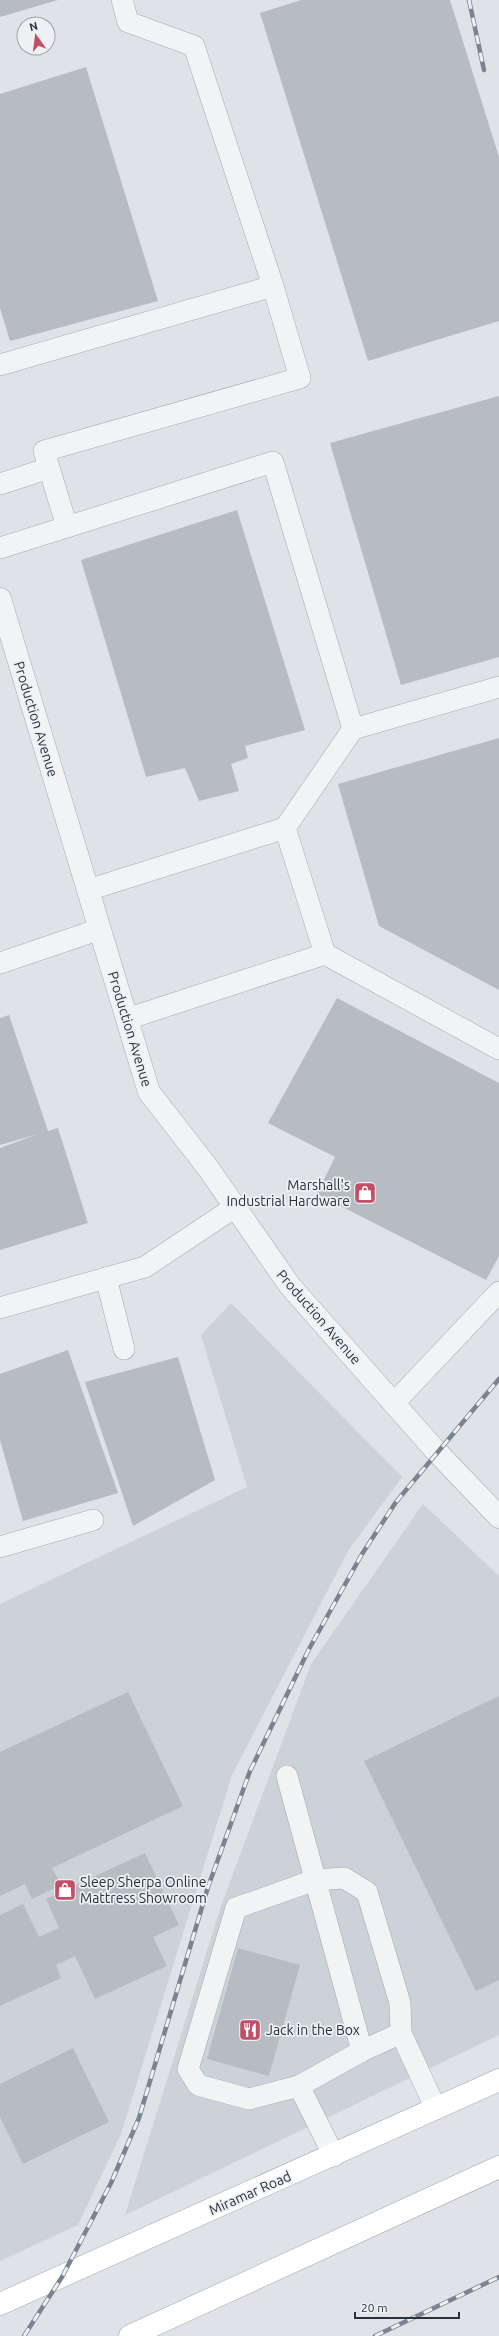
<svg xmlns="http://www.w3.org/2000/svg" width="499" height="2336" font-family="Ubuntu,sans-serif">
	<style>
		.built { fill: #cdd2d8 }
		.building { fill: #b7bcc3 }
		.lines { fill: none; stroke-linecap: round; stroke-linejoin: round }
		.service-casing { stroke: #a5a9b0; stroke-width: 22 }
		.tertiary-casing { stroke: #a5a9b0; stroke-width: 23 }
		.primary-casing { stroke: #9fa8b1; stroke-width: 23 }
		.service { stroke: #f1f3f5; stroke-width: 21 }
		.tertiary { stroke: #f1f3f5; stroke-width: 22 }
		.primary { stroke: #fff; stroke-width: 22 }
		.rail-casing { stroke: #7a838f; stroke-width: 4.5 }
		.rail { stroke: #eef1f4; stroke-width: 3; stroke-dasharray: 9; stroke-linecap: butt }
		.labels { text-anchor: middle; stroke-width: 3.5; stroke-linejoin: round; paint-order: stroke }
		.street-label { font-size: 14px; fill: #29313c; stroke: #eef1f4 }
		.poi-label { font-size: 14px; fill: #29313c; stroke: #eef1f4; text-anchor: start }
	</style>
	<rect width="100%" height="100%" fill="#dfe2e7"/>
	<g class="built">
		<polygon points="231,1303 402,1477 348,1551 232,1775 121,2134 78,2225 0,2261 0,1604 247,1487 201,1335"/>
		<polygon points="423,1504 499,1576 499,2035 125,2215 221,1906 311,1664"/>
	</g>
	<g class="building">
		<polygon points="0,0 58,0 0,17"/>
		<polygon points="301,0 450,0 499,157 499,321 368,361 260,13"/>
		<polygon points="86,67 158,301 10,341 0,308 0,94"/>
		<polygon points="499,396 499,657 401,685 330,443"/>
		<polygon points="237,510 305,730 245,746 248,758 231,764 239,791 199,801 185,768 146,777 81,560"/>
		<polygon points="499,738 499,990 379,926 338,784"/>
		<polygon points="337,998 499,1083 499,1256 486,1280 317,1194 335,1157 268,1123"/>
		<polygon points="9,1015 48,1131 58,1128 88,1223 0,1250 0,1148 38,1134 0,1145 0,1018"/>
		<polygon points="68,1350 118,1493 23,1521 0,1440 0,1374"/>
		<polygon points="178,1357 215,1480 133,1526 85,1382"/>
		<polygon points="128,1692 183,1806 52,1868 61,1885 32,1899 25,1884 0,1896 0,1752"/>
		<polygon points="499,1696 499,1980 476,1991 364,1761"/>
		<polygon points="145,1853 179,1925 153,1937 167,1966 95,1999 75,1956 56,1965 61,1978 0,2006 0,1915 23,1904 39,1937 59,1928 46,1899"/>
		<polygon points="238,1948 300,1965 269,2076 207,2059"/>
		<polygon points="73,2048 109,2122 23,2164 0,2117 0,2084"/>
	</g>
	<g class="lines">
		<g class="service-casing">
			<g id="service">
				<polyline points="0,365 273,286"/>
				<polyline points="0,484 49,468"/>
				<polyline points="67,527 44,451 300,378 273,286 194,46 128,22 122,0"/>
				<polyline points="0,548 273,462 353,729 285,828"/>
				<polyline points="353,729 499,687"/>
				<polyline points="88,890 285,828 325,954 127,1019"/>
				<polyline points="325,954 499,1049"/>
				<polyline points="0,963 100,929"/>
				<polyline points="106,1278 124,1349"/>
				<polyline points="0,1308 145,1267 235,1207"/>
				<polyline points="394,1403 499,1292"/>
				<polyline points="0,1547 93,1520"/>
				<polyline points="287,1776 362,2051 299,2086 334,2156"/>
				<polyline points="362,2051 401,2033"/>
				<polyline points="299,2086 249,2099 198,2085 188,2069 236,1908 315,1880 344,1878 367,1892 400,2003 401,2033 436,2109"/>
			</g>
		</g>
		<g class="tertiary-casing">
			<polyline id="tertiary" points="0,599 149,1092 208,1168 290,1286 436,1451 499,1517"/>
		</g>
		<g class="primary-casing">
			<g id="primary">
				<polyline points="0,2304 499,2080"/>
				<polyline points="130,2336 499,2167"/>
			</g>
		</g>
		<use href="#service" class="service"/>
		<use href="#tertiary" class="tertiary"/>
		<use href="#primary" class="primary"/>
		<g class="rail-casing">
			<g id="rail">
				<polyline points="469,0 484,70"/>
				<polyline points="24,2336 62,2277 111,2183 139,2118 208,1887 250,1771 309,1649 362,1554 396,1502 499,1379"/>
				<polyline points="375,2336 499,2277"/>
			</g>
		</g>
		<use href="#rail" class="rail"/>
	</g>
	<defs>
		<g id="shop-square" transform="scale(1.15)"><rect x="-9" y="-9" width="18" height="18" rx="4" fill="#c04f67" stroke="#eef1f4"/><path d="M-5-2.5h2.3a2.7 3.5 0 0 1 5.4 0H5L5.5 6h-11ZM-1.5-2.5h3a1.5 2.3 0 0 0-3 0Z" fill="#fff"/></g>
		<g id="restaurant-square" transform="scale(1.15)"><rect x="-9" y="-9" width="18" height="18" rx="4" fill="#c04f67" stroke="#eef1f4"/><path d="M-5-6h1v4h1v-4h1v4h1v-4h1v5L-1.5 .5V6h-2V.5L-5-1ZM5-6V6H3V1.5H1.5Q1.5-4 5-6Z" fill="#fff"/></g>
	</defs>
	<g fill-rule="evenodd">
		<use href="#shop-square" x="365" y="1193"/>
		<use href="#shop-square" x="65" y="1890"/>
		<use href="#restaurant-square" x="250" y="2030"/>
	</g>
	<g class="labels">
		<g class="street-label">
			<text transform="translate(36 719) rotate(73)" y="5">Production Avenue</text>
			<text transform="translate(130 1029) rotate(73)" y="5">Production Avenue</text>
			<text transform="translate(319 1317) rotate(49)" y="5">Production Avenue</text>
			<text transform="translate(250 2193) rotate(-24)" y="5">Miramar Road</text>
		</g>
		<g class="poi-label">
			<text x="350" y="1190" text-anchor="end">Marshall's<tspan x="350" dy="16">Industrial Hardware</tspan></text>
			<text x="80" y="1887">Sleep Sherpa Online<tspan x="80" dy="16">Mattress Showroom</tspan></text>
			<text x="266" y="2035">Jack in the Box</text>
		</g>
	</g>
	<g transform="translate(36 36) rotate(346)"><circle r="19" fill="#eef1f4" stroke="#9fa4aa"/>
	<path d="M0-3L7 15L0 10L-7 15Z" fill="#c04f67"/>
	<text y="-6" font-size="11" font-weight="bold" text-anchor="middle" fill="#29313c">N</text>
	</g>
	<path d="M355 2312v6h104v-6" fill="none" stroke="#29313c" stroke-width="2"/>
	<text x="361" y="2312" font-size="12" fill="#29313c" stroke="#eef1f4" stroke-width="3" paint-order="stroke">20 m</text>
</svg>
